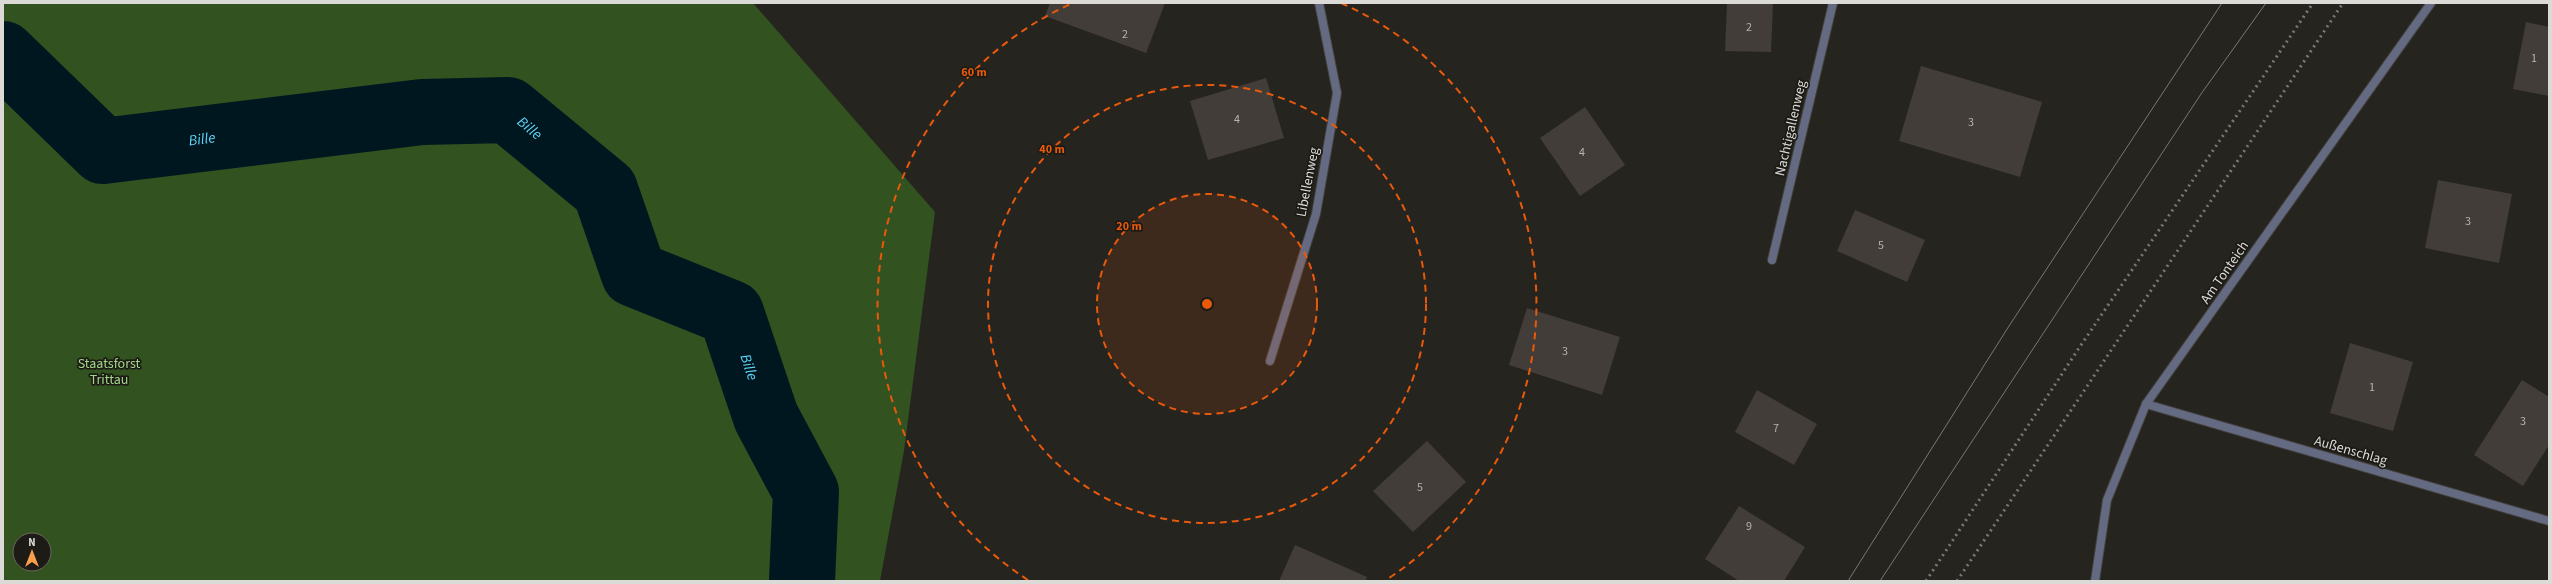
<svg xmlns="http://www.w3.org/2000/svg" width="2552" height="584" font-family="'Source Sans 3',sans-serif">
	<style>
		.green { fill: #325220; fill-rule: evenodd }
		.lines { fill: none; stroke-linecap: round; stroke-linejoin: round }
		.river { stroke: #00171f; stroke-width: 66 }
		.building { fill: #423d39 }
		.minor-casing { stroke: #43413c; stroke-width: 10 }
		.minor { stroke: #656a83; stroke-width: 8 }
		.tram { stroke: #797874; stroke-width: 1 }
		.rail { stroke: #797874; stroke-width: 3; stroke-dasharray: 2 4; stroke-linecap: butt }
		.ring { fill: none; stroke: #e8590c; stroke-width: 2; stroke-dasharray: 7 5 }
		.labels { text-anchor: middle; stroke-width: 3.5; stroke-linejoin: round; paint-order: stroke }
		.number-label { font-size: 12px; fill: #b5b3b0 }
		.street-label { font-size: 14px; fill: #dbdad7; stroke: #1c1b16 }
		.park-label { font-size: 14px; fill: #a2d688; stroke: #1c1b16 }
		.water-label { font-size: 15px; font-style: italic; fill: #5ed6f9; stroke: #1c1b16 }
		.centre { fill: #e8590c; stroke: #1c1b16; stroke-width: 2 }
		.ring-label { font-size: 12px; text-anchor: middle; font-weight: bold; fill: #e8590c; stroke: #1c1b16; stroke-width: 3.5; stroke-linejoin: round; paint-order: stroke }
	</style>
	<rect width="100%" height="100%" fill="#26241f"/>
	<path class="green" d="M3,3H753L935,212L904,451L880,581H3ZM20,540H44V564H20Z"/>
	<g class="lines">
		<path class="river" id="s1" d="M3,54L103,151L422,112L508,110L605,190L634,274L731,313L766,417L806,492L802,581"/>
	</g>
	<g class="building">
		<polygon points="1050,3 1165,3 1146,53 1045,16"/>
		<polygon points="1727,3 1773,3 1771,52 1725,51"/>
		<polygon points="2526,22 2549,27 2549,96 2513,89"/>
		<polygon points="1921,66 2042,102 2020,177 1899,141"/>
		<polygon points="1266,78 1284,138 1208,160 1190,101"/>
		<polygon points="1585,107 1625,165 1580,196 1540,138"/>
		<polygon points="2438,180 2512,194 2499,263 2425,248"/>
		<polygon points="1855,210 1925,240 1907,282 1837,251"/>
		<polygon points="1527,308 1620,337 1602,395 1509,365"/>
		<polygon points="2350,343 2413,362 2393,431 2330,413"/>
		<polygon points="2522,380 2549,397 2549,445 2523,486 2474,455"/>
		<polygon points="1757,390 1817,424 1794,465 1735,432"/>
		<polygon points="1427,441 1466,482 1413,532 1373,491"/>
		<polygon points="1739,506 1805,547 1784,581 1739,581 1705,559"/>
		<polygon points="1295,545 1367,577 1366,581 1279,581"/>
	</g>
	<g class="lines">
		<g class="minor-casing">
			<g id="minor">
				<polyline points="1772,260 1833,3"/>
				<polyline points="1270,361 1316,214 1337,93 1319,3"/>
				<polyline points="2146,404 2549,521"/>
				<polyline points="2095,581 2107,500 2146,404 2431,3"/>
			</g>
		</g>
		<use href="#minor" class="minor"/>
		<g class="tram">
			<polyline points="1848,581 2009,326 2222,3"/>
			<polyline points="1880,581 2201,94 2266,3"/>
		</g>
		<g class="rail">
			<polyline points="1926,581 2079,348 2313,3"/>
			<polyline points="1957,581 2343,3"/>
		</g>
	</g>
	<circle cx="1207" cy="304" r="110" fill="#e8590c" fill-opacity=".12"/>
	<g class="ring">
		<circle cx="1207" cy="304" r="110"/>
		<circle cx="1207" cy="304" r="219"/>
		<path d="M1028 580A329 329 0 0 1 1073 3M1341 3A329 329 0 0 1 1386 580"/>
	</g>
	<g class="labels">
		<g class="number-label">
			<text x="1749" y="31">2</text>
			<text x="1125" y="38">2</text>
			<text x="2534" y="62">1</text>
			<text x="1237" y="123">4</text>
			<text x="1971" y="126">3</text>
			<text x="1582" y="156">4</text>
			<text x="2468" y="225">3</text>
			<text x="1881" y="249">5</text>
			<text x="1565" y="355">3</text>
			<text x="2372" y="391">1</text>
			<text x="2523" y="425">3</text>
			<text x="1776" y="432">7</text>
			<text x="1420" y="491">5</text>
			<text x="1749" y="530">9</text>
		</g>
		<g class="street-label">
			<text transform="translate(1790 128) rotate(-77)" y="5">Nachtigallenweg</text>
			<text transform="translate(1307 182) rotate(-79)" y="5">Libellenweg</text>
			<text transform="translate(2224 272) rotate(-55)" y="5">Am Tonteich</text>
			<text transform="translate(2351 450) rotate(16)" y="5">Außenschlag</text>
		</g>
		<g class="park-label">
			<text x="109" y="368">Staatsforst<tspan x="109" dy="16">Trittau</tspan></text>
		</g>
		<g class="water-label">
			<text dy="5" stroke="none"><textPath href="#s1" startOffset="575">Bille</textPath></text>
			<text dy="5" stroke="none"><textPath href="#s1" startOffset="239">Bille</textPath></text>
			<text dy="5" stroke="none"><textPath href="#s1" startOffset="923">Bille</textPath></text>
		</g>
	</g>
	<circle cx="1207" cy="304" r="6" class="centre"/>
	<g class="ring-label">
		<text x="974" y="76">60 m</text>
		<text x="1052" y="153">40 m</text>
		<text x="1129" y="230">20 m</text>
	</g>
	<rect width="2552" height="584" fill="none" stroke="#dbdad7" stroke-width="8"/>
	<g transform="translate(32 552)"><circle r="19" fill="#1c1b16" stroke="#686763"/>
	<path d="M0-3L7 15L0 10L-7 15Z" fill="#f99f4d"/>
	<text y="-6" font-size="11" font-weight="bold" text-anchor="middle" fill="#dbdad7">N</text>
	</g>
</svg>
